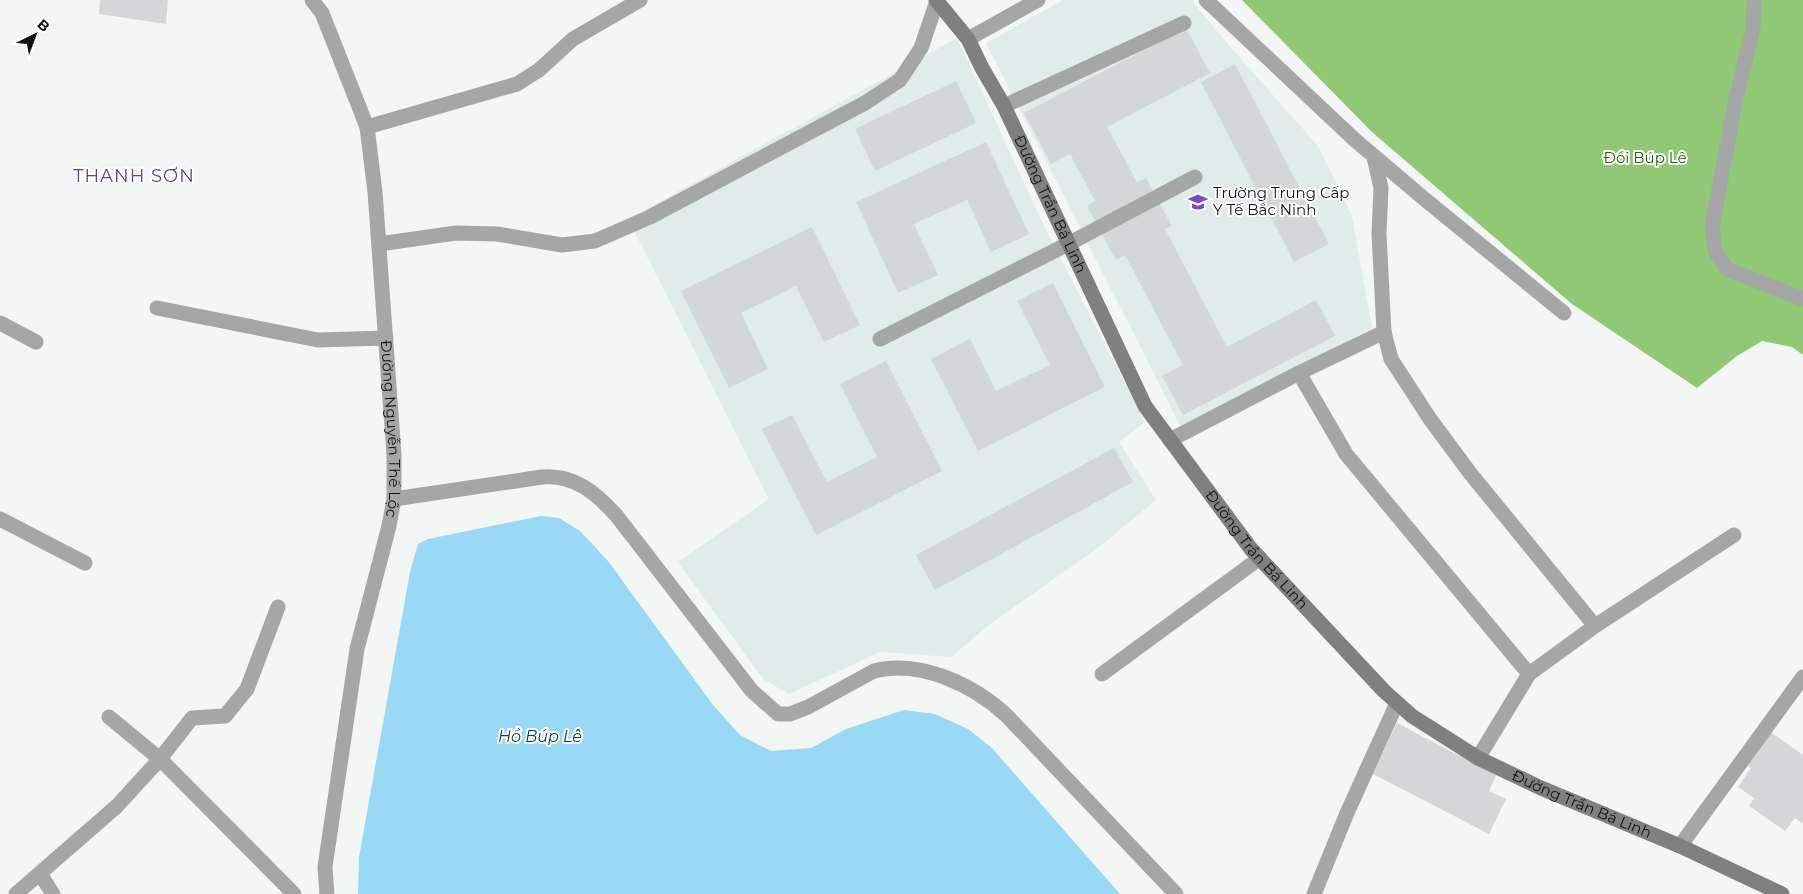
<svg xmlns="http://www.w3.org/2000/svg" width="1803" height="894" font-family="Montserrat,sans-serif">
	<style>
		.built { fill: #dfece9 }
		.forest { fill: #90c875 }
		.water { fill: #99d9f6 }
		.building { fill: #d3d7d8 }
		.lines { fill: none; stroke-linecap: round; stroke-linejoin: round }
		.lane { stroke: #a5a7a6; stroke-width: 15 }
		.street { stroke: #a5a7a6; stroke-width: 15 }
		.secondary { stroke: #7f817f; stroke-width: 15 }
		.labels { text-anchor: middle; stroke-width: 4; stroke-linejoin: round; paint-order: stroke }
		.park-label { font-size: 15px; fill: #2d6007; stroke: #fff }
		.poi-label { font-size: 15px; fill: #111312; stroke: #fff; text-anchor: start }
		.street-label { font-size: 15px; fill: #111312; stroke: #fff }
		.water-label { font-size: 16px; font-style: italic; fill: #073f52; stroke: #fff }
		.quarter-label { font-size: 18px; letter-spacing: 1px; fill: #5a4784; stroke: #fff }
	</style>
	<rect width="100%" height="100%" fill="#f2f7f6"/>
	<g class="built">
		<polygon points="1063,0 1191,0 1234,51 1318,146 1352,216 1372,328 1181,427 986,43"/>
		<polygon points="957,38 1045,228 1145,422 1119,442 1156,500 1099,547 985,628 951,657 880,652 789,694 763,679 678,562 769,499 628,219"/>
	</g>
	<polygon class="forest" points="1242,0 1803,0 1803,355 1792,347 1762,341 1737,356 1697,388 1572,304 1372,132"/>
	<polygon class="water" points="541,516 559,518 580,531 608,561 713,705 740,735 771,751 811,748 846,729 904,710 935,714 968,729 992,748 1120,894 358,894 359,857 410,572 418,544 428,539"/>
	<g class="building">
		<polygon points="100,0 168,0 166,24 99,14"/>
		<polygon points="1186,28 1210,73 1107,127 1137,182 1146,178 1172,226 1165,229 1227,347 1316,300 1335,336 1183,415 1162,376 1183,365 1125,255 1116,260 1087,206 1095,201 1070,154 1051,164 1024,113"/>
		<polygon points="1235,64 1329,244 1294,262 1201,82"/>
		<polygon points="956,81 976,123 875,171 855,129"/>
		<polygon points="986,142 1029,234 991,252 967,200 914,224 938,275 898,293 856,202"/>
		<polygon points="812,227 860,325 824,342 796,286 741,313 768,369 729,388 681,291"/>
		<polygon points="1053,283 1105,387 978,451 931,359 970,339 996,391 1050,365 1017,301"/>
		<polygon points="886,361 942,471 816,535 762,429 792,415 827,482 877,457 840,384"/>
		<polygon points="1114,448 1133,482 935,590 916,555"/>
		<polygon points="1397,723 1496,775 1489,791 1506,799 1489,834 1373,774"/>
		<polygon points="1769,731 1803,755 1803,824 1795,818 1785,831 1749,806 1754,798 1738,787 1751,768 1746,764"/>
	</g>
	<g class="lines">
		<g class="lane">
			<polyline points="1004,106 1184,23"/>
			<polyline points="157,308 318,340 386,338"/>
			<polyline points="880,339 1068,244 1195,177"/>
		</g>
		<g class="street">
			<path id="s1" d="M312,0L322,13L367,127L375,192L394,455V499L389,526L357,649L325,867L327,894"/>
			<polyline points="1206,0 1355,140 1422,197 1564,313"/>
			<polyline points="1754,0 1753,29 1736,98 1712,226 1715,251 1727,269 1803,299"/>
			<polyline points="968,39 1038,0"/>
			<polyline points="367,127 517,84 539,70 573,39 640,0"/>
			<polyline points="1374,157 1381,188 1379,234 1384,332 1391,359 1430,419 1470,473 1595,626"/>
			<polyline points="379,244 456,233 497,234 562,245 595,241 650,217 865,103 900,80 921,48 937,1"/>
			<polyline points="0,323 36,342"/>
			<polyline points="1299,373 1346,454 1529,674"/>
			<polyline points="1170,440 1299,373 1384,332"/>
			<path d="M394,499L542,477C574,474 596,493 616,515L752,691L778,714H790L808,707L874,671C920,659 974,685 1007,716L1176,894"/>
			<polyline points="0,519 85,563"/>
			<polyline points="1102,674 1260,558"/>
			<polyline points="109,717 160,759 294,894"/>
			<polyline points="1478,758 1529,674 1595,626 1734,535"/>
			<polyline points="1680,846 1803,677"/>
			<polyline points="40,874 53,894"/>
			<polyline points="16,894 117,806 160,759 192,718 225,716 247,689 278,607"/>
			<polyline points="1314,894 1347,813 1397,703"/>
		</g>
		<path class="secondary" id="s2" d="M936,0L968,39L982,68L1004,106L1145,406L1251,549L1384,691L1412,716L1478,758L1541,788L1680,846L1782,894"/>
	</g>
	<defs>
		<g id="university-bare" transform="scale(1.5)"><path d="M0-5L7-2L0 1L-7-2ZM-4 1L0 2.5L4 1V4Q0 6-4 4Z" fill="#784cc4" stroke="#fff" stroke-width="2.5" paint-order="stroke"/></g>
	</defs>
	<g fill-rule="evenodd">
		<use href="#university-bare" x="1198" y="202"/>
	</g>
	<g class="labels">
		<g class="park-label">
			<text x="1645" y="163">Đồi Búp Lê</text>
		</g>
		<g class="poi-label">
			<text x="1213" y="198">Trường Trung Cấp<tspan x="1213" dy="17">Y Tế Bắc Ninh</tspan></text>
		</g>
		<g class="street-label">
			<text dy="5" stroke="none"><textPath href="#s2" startOffset="235">Đường Trần Bá Linh</textPath></text>
			<text dy="5" stroke="none"><textPath href="#s1" startOffset="442">Đường Nguyễn Thế Lộc</textPath></text>
			<text dy="5" stroke="none"><textPath href="#s2" startOffset="640">Đường Trần Bá Linh</textPath></text>
			<text dy="5" stroke="none"><textPath href="#s2" startOffset="1060">Đường Trần Bá Linh</textPath></text>
		</g>
		<g class="water-label">
			<text x="540" y="742">Hồ Búp Lê</text>
		</g>
		<g class="quarter-label">
			<text x="134" y="182">THANH SƠN</text>
		</g>
	</g>
	<g transform="translate(35 35) rotate(42)" stroke="#ffffff" stroke-width="4" paint-order="stroke">
	<path d="M0-4L9 19L0 12L-9 19Z" fill="#111312"/>
	<text y="-8" font-size="14" font-weight="bold" text-anchor="middle" fill="#111312">B</text>
	</g>
</svg>
